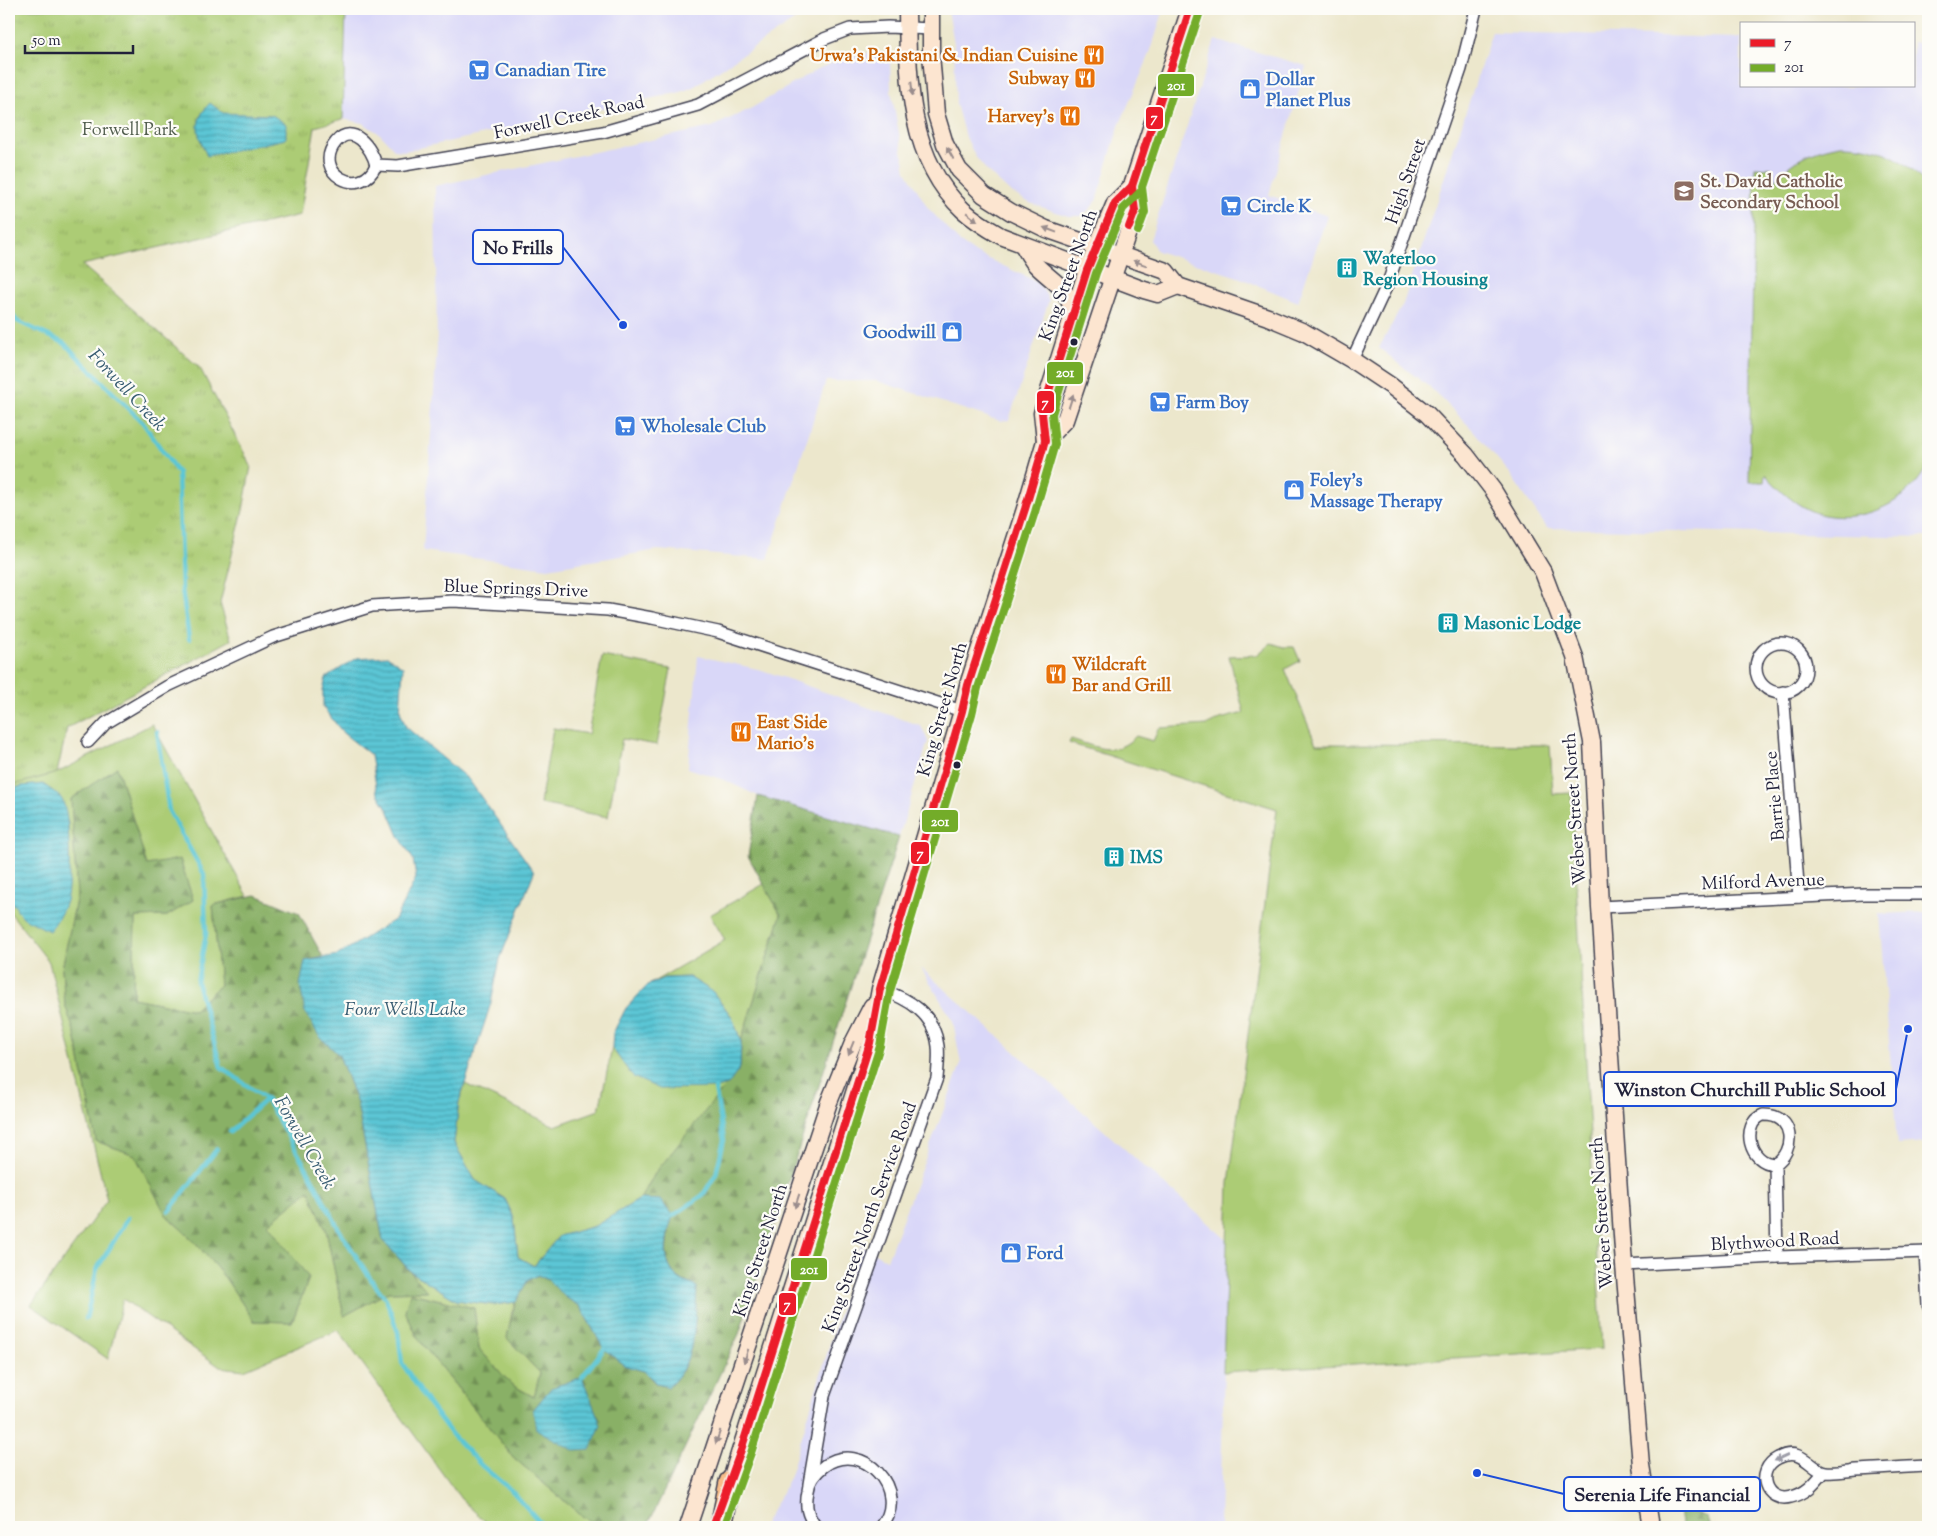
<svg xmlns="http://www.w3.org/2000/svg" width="1937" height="1536" font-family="'Sorts Mill Goudy',serif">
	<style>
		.built { fill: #d9d7f8 }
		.grass { fill: #accc74; stroke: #677758 }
		.forest { fill: url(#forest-firs); stroke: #566950 }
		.park { fill: url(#park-tufts); stroke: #677758 }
		.water { fill: url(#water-rules); stroke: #3e7488 }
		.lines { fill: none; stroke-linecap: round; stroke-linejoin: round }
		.stream { stroke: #5bc6d5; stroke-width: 4.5 }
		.minor-casing { stroke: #404051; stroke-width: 14 }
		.secondary-casing { stroke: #404051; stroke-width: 19 }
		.motorway-casing { stroke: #404051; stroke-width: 24 }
		.minor { stroke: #fff; stroke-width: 11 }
		.secondary { stroke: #fce5d0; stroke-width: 16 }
		.motorway { stroke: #f8bd89; stroke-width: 21 }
		.bus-1-casing { stroke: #fdfcf7; stroke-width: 11 }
		.bus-2-casing { stroke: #fdfcf7; stroke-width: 11 }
		.bus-1 { stroke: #ec1b29; stroke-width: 8 }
		.bus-2 { stroke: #73ac29; stroke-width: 8 }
		.oneway { fill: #9a8d8d }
		.oneway2 { fill: #9c9ca7 }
		.bus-dot { fill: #22223b; stroke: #fdfcf7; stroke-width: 2 }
		.labels { text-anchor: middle; stroke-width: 4.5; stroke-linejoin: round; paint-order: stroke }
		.food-label { font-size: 18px; font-weight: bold; fill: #c56008; stroke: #fdfcf7; text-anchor: end }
		.shop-label { font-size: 18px; font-weight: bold; fill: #366cbe; stroke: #fdfcf7; text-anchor: start }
		.street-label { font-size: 18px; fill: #22223b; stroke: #fdfcf7 }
		.park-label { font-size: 18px; fill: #525e4f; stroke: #fdfcf7 }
		.education-label { font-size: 18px; font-weight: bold; fill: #785e54; stroke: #fdfcf7; text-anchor: start }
		.culture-label { font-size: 18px; font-weight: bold; fill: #0d838f; stroke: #fdfcf7; text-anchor: start }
		.water-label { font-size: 19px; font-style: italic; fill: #365b71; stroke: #fdfcf7 }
		.leader { fill: none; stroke: #1d4ed8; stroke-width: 2 }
		.callout-dot { fill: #1d4ed8; stroke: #fdfcf7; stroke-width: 2 }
		.callout { fill: #fdfcf7; stroke: #1d4ed8; stroke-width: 2 }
		.callout-label { font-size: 19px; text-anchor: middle; font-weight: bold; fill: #22223b }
		.line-badge { stroke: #fdfcf7; stroke-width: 2 }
		.badge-label { font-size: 14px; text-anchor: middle; font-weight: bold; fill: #fff }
	</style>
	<defs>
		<pattern id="forest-firs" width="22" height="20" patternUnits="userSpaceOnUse" patternTransform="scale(1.25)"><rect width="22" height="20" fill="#89b066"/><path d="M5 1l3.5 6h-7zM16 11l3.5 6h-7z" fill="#708f55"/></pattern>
		<pattern id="park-tufts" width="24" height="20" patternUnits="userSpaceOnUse" patternTransform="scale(1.25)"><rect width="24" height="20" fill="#accc74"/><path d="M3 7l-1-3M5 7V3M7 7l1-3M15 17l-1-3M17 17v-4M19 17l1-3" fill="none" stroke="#94af65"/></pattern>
		<pattern id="water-rules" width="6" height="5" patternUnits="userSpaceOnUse" patternTransform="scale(1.25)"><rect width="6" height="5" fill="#5bc6d5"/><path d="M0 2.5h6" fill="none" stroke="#4ba0ae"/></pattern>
	</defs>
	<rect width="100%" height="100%" fill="#fdfcf7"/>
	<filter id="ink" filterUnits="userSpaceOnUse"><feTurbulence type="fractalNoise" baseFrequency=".02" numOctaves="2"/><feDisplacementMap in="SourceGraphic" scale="10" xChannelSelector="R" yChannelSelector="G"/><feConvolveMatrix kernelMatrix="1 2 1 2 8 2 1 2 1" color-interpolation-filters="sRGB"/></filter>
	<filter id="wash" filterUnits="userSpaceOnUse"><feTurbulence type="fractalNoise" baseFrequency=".0096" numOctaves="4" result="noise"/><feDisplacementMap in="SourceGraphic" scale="20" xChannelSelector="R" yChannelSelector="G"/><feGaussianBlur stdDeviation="1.12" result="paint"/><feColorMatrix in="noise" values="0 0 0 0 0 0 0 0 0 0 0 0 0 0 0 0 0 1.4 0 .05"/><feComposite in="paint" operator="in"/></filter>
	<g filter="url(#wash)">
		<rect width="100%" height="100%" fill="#ece7cc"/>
		<g class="built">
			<polygon points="346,9 853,9 821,13 795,20 693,87 681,92 405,151 395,150 380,134 363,123 343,119"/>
			<polygon points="948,9 1164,9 1149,56 1119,126 1096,201 1090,209 1081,216 1068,216 1030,203 1010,192 987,171 975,156 964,133 956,104 954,43"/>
			<polygon points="1492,32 1741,38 1741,86 1913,86 1913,42 1928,43 1928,537 1547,528 1507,470 1472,429 1433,390 1379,348 1403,304"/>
			<polygon points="1215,40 1306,66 1269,195 1327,216 1298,302 1238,277 1157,251 1150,240"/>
			<polygon points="875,52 888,56 890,60 891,91 906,171 928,208 960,242 976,253 1033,280 1042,288 1049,300 1009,420 1000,421 877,381 826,381 768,559 658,550 548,568 423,551 437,347 435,186 712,127 750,109 818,69 847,57"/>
			<polygon points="698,656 762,670 921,726 928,741 899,837 758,796 724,780 688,768"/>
			<polygon points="1928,912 1928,1143 1897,1145 1879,914"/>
			<polygon points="921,968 1227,1240 1220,1527 763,1527 789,1479 860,1245 887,1260 961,1064 953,1021"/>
		</g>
		<g class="grass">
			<path d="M1841,145C1877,145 1908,158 1928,189V464C1911,502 1864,523 1824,515C1800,510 1780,491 1765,474L1764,482H1749L1755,167L1772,168V183C1792,160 1811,150 1841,145Z"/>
			<path d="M1271,643L1284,647H1294L1300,661L1285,669L1316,744L1550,745L1553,794L1571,793L1602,1349L1223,1372L1229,1183L1277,809L1069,743L1071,739C1097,747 1114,758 1136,736L1153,741L1159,728L1208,725L1220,719L1244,713L1229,656L1257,655Z"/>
			<polygon points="602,656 671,669 657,745 622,739 608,817 540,804 553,728 588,734"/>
			<polygon points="152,724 248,896 213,905 220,985 194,1010 133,998 135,917 167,916 193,900 180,859 147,866 117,767 71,799 77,895 62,969 65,1004 75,1034 96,1141 135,1155 166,1215 196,1243 226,1279 254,1321 292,1322 309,1278 267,1224 309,1190 326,1230 344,1316 388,1292 426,1291 410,1271 456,1300 494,1305 516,1302 512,1312 507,1338 540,1373 534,1397 512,1385 479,1349 474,1308 411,1293 405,1311 419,1340 513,1457 582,1516 602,1527 491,1527 461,1499 338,1330 244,1370 220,1367 123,1299 108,1359 31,1305 107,1200 49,962 9,911 9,902 17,906 66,900 69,860 68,821 22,786 9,790 9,786 57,773"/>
			<polygon points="764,884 781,915 741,1041 732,1017 713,992 689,977 664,978 648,985 725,940 710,915"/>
			<polygon points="612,1048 633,1077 715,1088 728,1085 656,1172 640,1199 595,1226 559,1236 534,1266 518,1257 514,1218 505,1199 475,1180 454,1143 459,1102 465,1084 555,1126 599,1110"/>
		</g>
		<g class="forest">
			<polygon points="117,767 147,865 180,859 193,900 167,916 135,917 133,998 194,1010 220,985 213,905 256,895 299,913 323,957 305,961 319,1036 339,1055 357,1103 383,1240 427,1291 388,1292 344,1316 326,1230 309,1190 268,1224 309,1278 292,1322 254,1321 226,1279 196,1243 166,1215 135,1155 96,1141 75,1034 65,1004 62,969 77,895 71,799"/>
			<path d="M758,796L899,837L739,1334L647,1527H602L582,1516L513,1457L419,1340L405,1311L410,1293L474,1308L479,1349L512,1385L534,1397L540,1373L507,1338C510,1323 516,1291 527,1281C529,1278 535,1277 538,1275L548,1280L565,1297L580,1306L604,1349L626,1366L644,1371L656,1384L668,1387C696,1365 695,1321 697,1287L677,1278L670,1268L666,1256L668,1232L659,1200L640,1199L656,1172L740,1068L741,1041L781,915L748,856Z"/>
			<polygon points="1683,1508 1706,1517 1709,1527 1682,1527 1680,1517"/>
		</g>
		<polygon class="park" points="9,9 346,9 343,119 315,127 300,215 82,265 200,368 251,466 243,510 220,603 231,640 67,728 57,773 9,786"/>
		<g class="water">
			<path d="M210,103L223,113L272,115L286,124V139L207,156C197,134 192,122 210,103Z"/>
			<path d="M387,656L403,667L400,711L406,727L469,780L534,872L500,959L491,1003L459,1102L454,1143L475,1180L505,1199L514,1218L518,1257L534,1266L559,1236L595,1226L640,1199L660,1200L673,1216C667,1234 660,1260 676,1276C680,1281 691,1284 697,1287C695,1321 696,1364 668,1387L657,1384L644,1371L626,1366L604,1349L580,1306L565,1297L548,1280L538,1275L527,1281L516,1302L494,1305L456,1300L410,1271L383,1240L357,1103L339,1055L319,1036L305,1012L300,985L305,961L338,955L395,919L416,878L413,859L399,836L388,810L377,792L371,755L343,733L323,707V691L326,678L356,658Z"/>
			<path d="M43,784C48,788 57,793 61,798C71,812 71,883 66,901C63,911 56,923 49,931L24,918L17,911L16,906L9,902V790L22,786Z"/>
			<polygon points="689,977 713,992 732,1017 741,1041 740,1068 728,1085 715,1088 660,1089 633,1077 612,1048 613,1033 626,1008 648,985 664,978"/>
			<polygon points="582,1377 601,1425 590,1450 575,1451 536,1429 533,1410 551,1388"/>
		</g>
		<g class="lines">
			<g class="stream">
				<polyline points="9,310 17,321 64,343 143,423 178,473 182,589 189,639"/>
				<polyline points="157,732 169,811 204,874 206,934 197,982 221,1067 266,1099 310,1174 340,1231 372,1281 386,1299 398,1332 402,1363 428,1403 453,1436 482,1466 513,1492 544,1527"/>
				<polyline points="230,1132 266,1099"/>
				<polyline points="169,1211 217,1149"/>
				<polyline points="673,1216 703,1195 716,1174 724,1140 715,1088"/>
				<polyline points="86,1319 97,1269 128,1218"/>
				<polyline points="582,1377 604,1349"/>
			</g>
		</g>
	</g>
	<g filter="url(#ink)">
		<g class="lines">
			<g class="minor-casing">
				<g id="minor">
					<path d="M376,165C372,148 353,122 336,142C311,172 361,201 376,165L398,166L603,132L698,105L824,39L850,29L888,27L931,29"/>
					<polyline points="1352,360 1388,283 1461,69 1476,9"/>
					<circle cx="1781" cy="668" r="25"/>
					<polyline points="1783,692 1799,897"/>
					<polyline points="88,742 106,723 168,686 273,637 372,606 453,601 608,610 652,618 718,632 962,711"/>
					<polyline points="1600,907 1864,894 1928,894"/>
					<path d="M1763,1115C1796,1114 1795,1152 1775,1164C1749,1164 1740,1124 1763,1115Z"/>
					<polyline points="1775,1164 1777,1257"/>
					<polyline points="1925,1252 1928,1305"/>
					<polyline points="1624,1265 1777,1257 1928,1252"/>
					<path d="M1824,1472C1814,1484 1806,1494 1791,1497C1765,1504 1754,1470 1778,1458C1802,1445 1811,1471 1826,1472C1835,1473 1846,1471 1856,1470C1880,1469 1904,1467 1928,1466"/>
					<path d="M809,1484L824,1396L937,1078C938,1068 939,1056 938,1046C934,1013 909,999 880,989"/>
					<path d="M816,1527C807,1515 805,1506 808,1491C809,1480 815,1473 824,1466C862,1438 911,1491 881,1527"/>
				</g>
			</g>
			<g class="secondary-casing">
				<g id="secondary">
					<path d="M907,9C908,79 908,158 963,210C974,220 987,228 1001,236L1144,290L1158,294L1178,286"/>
					<polyline points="931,9 931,54 936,114 945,144 959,170 984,195 1011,212 1046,229 1166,271 1178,286 1268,317 1304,332 1352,360 1391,386 1427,414 1466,455 1493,490 1543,572 1575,657 1592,742 1600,907 1624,1265 1641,1465 1651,1527"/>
					<path d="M1023,245C1027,252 1032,262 1039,268C1057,285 1068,287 1073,315"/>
					<polyline points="1045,441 1065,420 1135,211 1132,186 1190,9"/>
					<polyline points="727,1492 870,1043 880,989 962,711 968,685 1025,509 1045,441 1042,413 1087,270 1115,203 1132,186"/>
					<polyline points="688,1527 829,1102 853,1043 872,1006"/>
				</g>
			</g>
			<g class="motorway-casing">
				<polyline id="motorway" points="721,1527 730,1482"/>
			</g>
			<use href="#minor" class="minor"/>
			<use href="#secondary" class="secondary"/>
			<use href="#motorway" class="motorway"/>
			<g class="bus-1-casing">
				<g id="bus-1">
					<polyline points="1129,227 1135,211 1132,186 1190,9"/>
					<polyline points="713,1527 741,1450 870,1043 880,989 962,711 968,685 1025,509 1045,441 1042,413 1087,270 1115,203 1132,186"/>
				</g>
			</g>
			<g class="bus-2-casing">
				<g id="bus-2">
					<polyline points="1138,231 1145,212 1142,187 1200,12"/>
					<polyline points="724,1527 751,1453 880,1046 890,991 972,714 978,688 1035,512 1055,444 1052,414 1096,273 1123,209 1139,193"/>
				</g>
			</g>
			<use href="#bus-1" class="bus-1"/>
			<use href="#bus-2" class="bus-2"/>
		</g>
		<defs><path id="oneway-solid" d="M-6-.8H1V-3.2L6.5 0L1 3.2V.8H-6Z" transform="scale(1.25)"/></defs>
		<g class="oneway">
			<use href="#oneway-solid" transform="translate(912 89) rotate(84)"/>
			<use href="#oneway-solid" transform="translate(950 153) rotate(-119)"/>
			<use href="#oneway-solid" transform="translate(972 217) rotate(38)"/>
			<use href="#oneway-solid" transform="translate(1050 230) rotate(-159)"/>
			<use href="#oneway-solid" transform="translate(1140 263) rotate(-160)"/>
			<use href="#oneway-solid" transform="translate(1071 401) rotate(-72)"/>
			<use href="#oneway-solid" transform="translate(851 1048) rotate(112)"/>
			<use href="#oneway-solid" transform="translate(797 1201) rotate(108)"/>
			<use href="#oneway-solid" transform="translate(746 1356) rotate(108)"/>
			<use href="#oneway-solid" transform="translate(718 1437) rotate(109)"/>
		</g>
		<use class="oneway2" href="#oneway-solid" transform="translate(1781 1458) rotate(156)"/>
	</g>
	<defs>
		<g id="restaurant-square" transform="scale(1.125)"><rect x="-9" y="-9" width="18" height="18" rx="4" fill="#e8710a" stroke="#fdfcf7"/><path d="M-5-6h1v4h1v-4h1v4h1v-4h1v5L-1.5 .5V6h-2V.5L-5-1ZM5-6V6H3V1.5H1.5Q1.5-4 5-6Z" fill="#fff"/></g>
		<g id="supermarket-square" transform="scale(1.125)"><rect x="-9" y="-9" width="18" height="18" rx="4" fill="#3f7fe0" stroke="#fdfcf7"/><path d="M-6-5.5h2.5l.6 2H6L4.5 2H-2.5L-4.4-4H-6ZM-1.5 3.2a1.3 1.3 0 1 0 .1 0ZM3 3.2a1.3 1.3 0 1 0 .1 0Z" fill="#fff"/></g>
		<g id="shop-square" transform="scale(1.125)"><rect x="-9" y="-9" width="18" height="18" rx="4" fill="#3f7fe0" stroke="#fdfcf7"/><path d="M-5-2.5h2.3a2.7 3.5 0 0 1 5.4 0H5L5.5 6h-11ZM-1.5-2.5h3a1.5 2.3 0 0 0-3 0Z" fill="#fff"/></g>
		<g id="school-square" transform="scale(1.125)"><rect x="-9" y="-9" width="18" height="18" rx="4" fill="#8d6e63" stroke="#fdfcf7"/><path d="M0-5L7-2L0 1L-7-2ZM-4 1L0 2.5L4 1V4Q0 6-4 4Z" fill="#fff"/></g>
		<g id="building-square" transform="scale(1.125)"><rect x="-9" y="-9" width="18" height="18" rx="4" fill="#0f9aa8" stroke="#fdfcf7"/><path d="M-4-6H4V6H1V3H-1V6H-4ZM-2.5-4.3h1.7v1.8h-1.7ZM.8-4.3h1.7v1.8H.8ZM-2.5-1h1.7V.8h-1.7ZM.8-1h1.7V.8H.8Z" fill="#fff"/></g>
	</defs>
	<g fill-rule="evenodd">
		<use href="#restaurant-square" x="1094" y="55"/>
		<use href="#supermarket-square" x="479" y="70"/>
		<use href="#restaurant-square" x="1085" y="78"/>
		<use href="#shop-square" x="1250" y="89"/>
		<use href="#restaurant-square" x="1070" y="116"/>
		<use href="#school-square" x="1684" y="191"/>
		<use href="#supermarket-square" x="1231" y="206"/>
		<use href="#building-square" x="1347" y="268"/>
		<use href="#shop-square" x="952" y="332"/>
		<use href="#supermarket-square" x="1160" y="402"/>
		<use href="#supermarket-square" x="625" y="426"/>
		<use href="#shop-square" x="1294" y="490"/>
		<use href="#building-square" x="1448" y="623"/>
		<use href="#restaurant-square" x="1056" y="674"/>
		<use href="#restaurant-square" x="741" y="732"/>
		<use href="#building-square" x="1114" y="857"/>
		<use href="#shop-square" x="1011" y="1253"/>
	</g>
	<g class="bus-dot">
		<circle cx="1074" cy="342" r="4.5"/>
		<circle cx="957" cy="765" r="4.5"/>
	</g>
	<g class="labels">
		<g class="food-label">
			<text x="1078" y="61">Urwa's Pakistani &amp; Indian Cuisine</text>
			<text x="1069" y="84">Subway</text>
			<text x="1054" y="122">Harvey's</text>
			<text x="1072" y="670" text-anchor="start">Wildcraft<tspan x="1072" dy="21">Bar and Grill</tspan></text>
			<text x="757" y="728" text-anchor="start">East Side<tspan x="757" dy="21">Mario's</tspan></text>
		</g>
		<g class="shop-label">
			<text x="495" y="76">Canadian Tire</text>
			<text x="1266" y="85">Dollar<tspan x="1266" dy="21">Planet Plus</tspan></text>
			<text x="1247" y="212">Circle K</text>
			<text x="936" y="338" text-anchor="end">Goodwill</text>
			<text x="1176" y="408">Farm Boy</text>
			<text x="641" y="432">Wholesale Club</text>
			<text x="1310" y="486">Foley's<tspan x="1310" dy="21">Massage Therapy</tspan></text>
			<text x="1027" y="1259">Ford</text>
		</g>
		<g class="street-label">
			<text transform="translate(569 117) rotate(-12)" y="6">Forwell Creek Road</text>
			<text transform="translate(1405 181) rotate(-71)" y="6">High Street</text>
			<text transform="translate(1068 275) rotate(-70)" y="6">King Street North</text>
			<text transform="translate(516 588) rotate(2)" y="6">Blue Springs Drive</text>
			<text transform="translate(942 709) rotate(-74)" y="6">King Street North</text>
			<text transform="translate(1774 796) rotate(-95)" y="6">Barrie Place</text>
			<text transform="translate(1574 809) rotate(-94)" y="6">Weber Street North</text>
			<text transform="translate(1763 881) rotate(-2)" y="6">Milford Avenue</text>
			<text transform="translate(1601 1213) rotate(-94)" y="6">Weber Street North</text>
			<text transform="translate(869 1217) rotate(-70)" y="6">King Street North Service Road</text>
			<text transform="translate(1775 1241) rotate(-3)" y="6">Blythwood Road</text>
			<text transform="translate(760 1250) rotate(-72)" y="6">King Street North</text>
		</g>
		<g class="park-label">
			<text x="130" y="135">Forwell Park</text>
		</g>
		<g class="education-label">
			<text x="1700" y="187">St. David Catholic<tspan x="1700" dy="21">Secondary School</tspan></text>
		</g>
		<g class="culture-label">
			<text x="1363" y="264">Waterloo<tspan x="1363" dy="21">Region Housing</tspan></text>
			<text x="1464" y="629">Masonic Lodge</text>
			<text x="1130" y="863">IMS</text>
		</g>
		<g class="water-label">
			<text transform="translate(128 389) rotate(47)" y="7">Forwell Creek</text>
			<text x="405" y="1015">Four Wells Lake</text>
			<text transform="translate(306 1142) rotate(60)" y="7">Forwell Creek</text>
		</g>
	</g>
	<path class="leader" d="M623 325L563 247M1908 1029L1896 1089M1477 1473L1564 1494"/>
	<g class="callout-dot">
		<circle cx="623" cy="325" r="5"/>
		<circle cx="1908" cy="1029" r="5"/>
		<circle cx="1477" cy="1473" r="5"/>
	</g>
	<g class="callout">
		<rect x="473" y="230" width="90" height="34" rx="5"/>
		<rect x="1604" y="1072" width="292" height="34" rx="5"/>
		<rect x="1564" y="1477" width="196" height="34" rx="5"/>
	</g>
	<g class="callout-label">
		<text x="518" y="254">No Frills</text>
		<text x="1750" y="1096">Winston Churchill Public School</text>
		<text x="1662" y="1501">Serenia Life Financial</text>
	</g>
	<g class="line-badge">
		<rect x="1157" y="73" width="38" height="24" rx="5" fill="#73ac29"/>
		<rect x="1145" y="106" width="19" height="24" rx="5" fill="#ec1b29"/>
		<rect x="1046" y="361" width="38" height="24" rx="5" fill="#73ac29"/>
		<rect x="1036" y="390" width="19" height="24" rx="5" fill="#ec1b29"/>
		<rect x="921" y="809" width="38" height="24" rx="5" fill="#73ac29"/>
		<rect x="910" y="841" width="20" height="24" rx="5" fill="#ec1b29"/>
		<rect x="790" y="1257" width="38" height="24" rx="5" fill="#73ac29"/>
		<rect x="778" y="1292" width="19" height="24" rx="5" fill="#ec1b29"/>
	</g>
	<g class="badge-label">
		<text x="1176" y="90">201</text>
		<text x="1154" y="122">7</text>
		<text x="1065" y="377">201</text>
		<text x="1045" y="407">7</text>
		<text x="940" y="826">201</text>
		<text x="920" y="858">7</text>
		<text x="809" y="1274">201</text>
		<text x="787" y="1309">7</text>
	</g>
	<rect width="1937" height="1536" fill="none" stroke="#fdfcf7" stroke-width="30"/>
	<rect x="1740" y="22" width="175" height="65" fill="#fdfcf7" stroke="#a5a5ac"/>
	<rect x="1750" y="39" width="25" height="8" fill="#ec1b29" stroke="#a5a5ac"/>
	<text x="1784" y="48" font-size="15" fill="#22223b">7</text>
	<rect x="1750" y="64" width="25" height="8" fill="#73ac29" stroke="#a5a5ac"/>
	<text x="1784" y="72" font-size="15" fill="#22223b">201</text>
	<path d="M25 45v8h108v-8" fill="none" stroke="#22223b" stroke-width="2.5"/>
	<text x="32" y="45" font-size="15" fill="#22223b" stroke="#fdfcf7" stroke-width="4" paint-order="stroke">50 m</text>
</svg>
